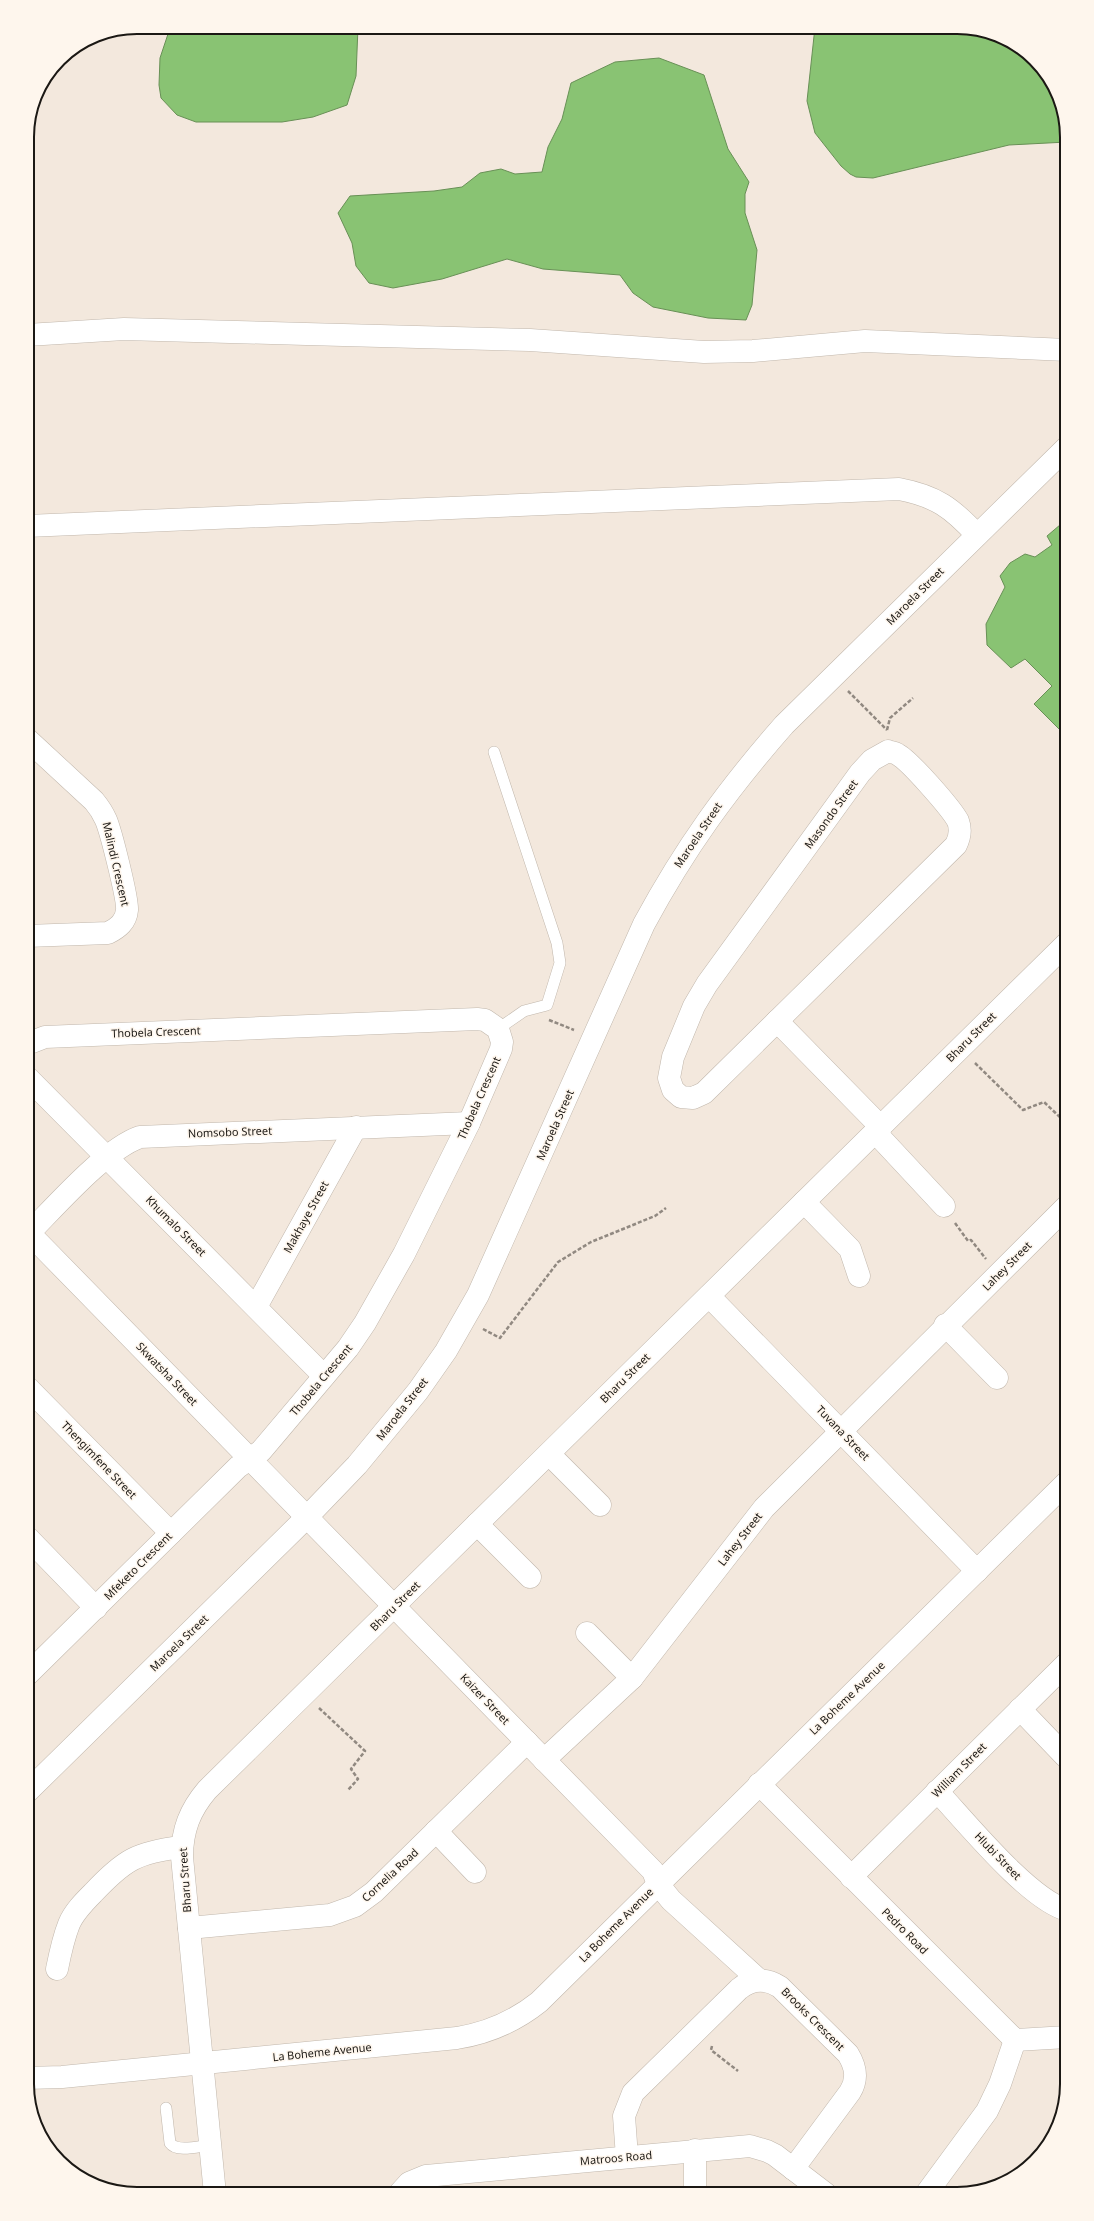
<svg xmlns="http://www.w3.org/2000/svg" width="1094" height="2221" font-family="'Noto Sans',sans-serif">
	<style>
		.water { fill: #89c373; stroke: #689056 }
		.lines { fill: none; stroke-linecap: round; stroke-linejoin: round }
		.lane-casing { stroke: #c1b7ac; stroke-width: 12 }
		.street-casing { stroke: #c1b7ac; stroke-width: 23 }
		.secondary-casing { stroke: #c1b7ac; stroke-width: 23 }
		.path { stroke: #918981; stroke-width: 2.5; stroke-dasharray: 4 2; stroke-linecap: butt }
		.lane { stroke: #fff; stroke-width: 11 }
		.street { stroke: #fff; stroke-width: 22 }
		.secondary { stroke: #fff; stroke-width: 22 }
		.labels { text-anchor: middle; stroke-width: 3; stroke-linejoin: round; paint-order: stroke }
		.street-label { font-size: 11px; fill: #1b1814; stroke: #fef6ed }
		.rim { fill: none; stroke: #1b1814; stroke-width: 2 }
	</style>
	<rect width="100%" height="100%" fill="#f3e8dd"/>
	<g class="water">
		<polygon points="168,27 358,27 356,76 347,105 313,117 282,122 196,122 177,115 161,98 159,85 160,58 168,34"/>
		<polygon points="815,27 965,27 1024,50 1059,95 1067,142 1009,145 873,178 856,177 850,174 841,166 815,133 807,101"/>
		<polygon points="659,58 704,75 728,149 749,182 745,194 745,213 757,250 752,305 746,320 708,318 653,307 633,293 620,275 543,269 507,259 442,279 393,288 369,283 356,266 352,243 338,213 350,196 434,191 462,187 480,173 501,169 515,174 542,172 548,147 562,119 571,83 615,62"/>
		<polygon points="1067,519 1067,737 1034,704 1052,686 1025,659 1011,668 987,645 986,624 1005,587 1000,576 1010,563 1025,554 1035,557 1052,545 1047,536"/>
	</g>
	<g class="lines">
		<g class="lane-casing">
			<g id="lane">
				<polyline points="494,752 557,943 560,963 547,1005 524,1011 498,1029"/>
				<path d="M166,2108L170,2143C177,2153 199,2146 211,2145"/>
			</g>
		</g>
		<g class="street-casing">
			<g id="street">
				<polyline points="27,335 124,329 306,334 530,340 704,352 753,351 865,341 1067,350"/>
				<path d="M27,526L899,489C936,496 952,508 977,535"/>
				<path d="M888,751C890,752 894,752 897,754C909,760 951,808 958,821C961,829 960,837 956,845L704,1093L693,1098L681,1097L673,1090L669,1078L673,1057L694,1006L707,984L860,773L872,760Z"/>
				<path d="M27,936L108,933C118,928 126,922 127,910C128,899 111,832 106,820C103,813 99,807 94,801L27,739"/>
				<polyline points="777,1021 881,1127"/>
				<polyline points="27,1077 324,1376"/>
				<polyline points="875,1132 944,1206"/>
				<polyline points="804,1202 850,1249 859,1276"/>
				<polyline points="27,1231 653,1871 658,1884 671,1900 759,1980"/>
				<path d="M27,1235C55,1207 105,1149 140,1137L469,1123"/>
				<polyline points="709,1296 977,1571"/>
				<polyline points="256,1307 356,1127"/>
				<polyline points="945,1325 997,1378"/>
				<polyline points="27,1387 171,1533"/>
				<polyline points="549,1454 600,1505"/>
				<polyline points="477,1524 530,1577"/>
				<polyline points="27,1537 96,1608"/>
				<polyline points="587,1633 632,1678"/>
				<polyline points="27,1675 238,1467 261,1451 348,1348 365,1323 404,1254 469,1123 501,1049 502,1042 498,1029 485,1020 477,1019 45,1037 27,1044"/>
				<polyline points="1020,1709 1065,1756"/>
				<polyline points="544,1760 632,1678 764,1508 1067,1206"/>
				<polyline points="759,1784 1015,2040 1067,2037"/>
				<path d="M937,1791C966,1822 1029,1900 1067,1910"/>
				<polyline points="436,1831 475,1872"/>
				<polyline points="851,1877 1067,1663"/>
				<polyline points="189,1928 330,1915 355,1906 374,1892 527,1742"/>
				<path d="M57,1969C60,1954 63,1939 69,1924C74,1912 84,1902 93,1893C124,1860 137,1852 182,1847"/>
				<path d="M627,2157L624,2116L633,2093L739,1989C752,1978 766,1978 780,1987L848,2054C856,2067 858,2079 850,2092L793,2169"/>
				<path d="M215,2194L182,1857C182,1830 190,1810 207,1790L1067,943"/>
				<polyline points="399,2194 409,2183 426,2176 750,2146 767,2151 775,2155 826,2194"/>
				<polyline points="695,2194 695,2150"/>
				<polyline points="926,2194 987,2111 1000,2084 1015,2040"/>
			</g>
		</g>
		<g class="secondary-casing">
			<g id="secondary">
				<path d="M27,1792L307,1517L357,1465L418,1391L446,1351L478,1295L644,924C685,848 727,790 784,725L1067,447"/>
				<path d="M27,2078L62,2077L457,2038C488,2033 514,2022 539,2002L1067,1482"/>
			</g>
		</g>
		<g class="path">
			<polyline points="848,691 887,730"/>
			<polyline points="887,730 890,718 913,698"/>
			<polyline points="549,1020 574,1030"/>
			<polyline points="975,1063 1023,1110 1044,1102 1065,1122"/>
			<polyline points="955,1223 968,1241 971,1240 986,1259"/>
			<polyline points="483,1329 500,1338 558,1262 591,1242 655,1216 666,1208"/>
			<polyline points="27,1431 35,1423"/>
			<polyline points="319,1708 365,1751 351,1769 358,1779 348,1790"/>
			<polyline points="712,2046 711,2050 738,2071"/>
		</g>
		<use href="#lane" class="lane"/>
		<use href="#street" class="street"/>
		<use href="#secondary" class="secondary"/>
	</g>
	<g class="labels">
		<g class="street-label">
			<text transform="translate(915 596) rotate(-45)" y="4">Maroela Street</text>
			<text transform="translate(831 814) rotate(-54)" y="4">Masondo Street</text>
			<text transform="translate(698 835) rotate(-56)" y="4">Maroela Street</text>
			<text transform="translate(116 864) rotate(77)" y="4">Malindi Crescent</text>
			<text transform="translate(156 1032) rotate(-2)" y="4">Thobela Crescent</text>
			<text transform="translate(971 1037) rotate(-45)" y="4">Bharu Street</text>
			<text transform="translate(479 1098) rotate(-66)" y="4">Thobela Crescent</text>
			<text transform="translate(555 1125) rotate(-66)" y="4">Maroela Street</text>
			<text transform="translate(230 1132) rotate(-2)" y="4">Nomsobo Street</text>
			<text transform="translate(306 1217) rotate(-61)" y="4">Makhaye Street</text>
			<text transform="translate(176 1226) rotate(45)" y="4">Khumalo Street</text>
			<text transform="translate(1007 1266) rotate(-45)" y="4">Lahey Street</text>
			<text transform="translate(167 1374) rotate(46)" y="4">Skwatsha Street</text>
			<text transform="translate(625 1378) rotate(-45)" y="4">Bharu Street</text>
			<text transform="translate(321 1380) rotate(-50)" y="4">Thobela Crescent</text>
			<text transform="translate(402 1409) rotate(-52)" y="4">Maroela Street</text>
			<text transform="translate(843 1433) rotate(46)" y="4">Tuvana Street</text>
			<text transform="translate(99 1460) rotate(46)" y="4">Thengimfene Street</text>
			<text transform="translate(740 1539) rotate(-52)" y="4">Lahey Street</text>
			<text transform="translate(138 1566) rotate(-45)" y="4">Mfeketo Crescent</text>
			<text transform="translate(395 1606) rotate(-45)" y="4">Bharu Street</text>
			<text transform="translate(179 1643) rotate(-44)" y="4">Maroela Street</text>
			<text transform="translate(847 1698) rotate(-44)" y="4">La Boheme Avenue</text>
			<text transform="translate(485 1699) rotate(46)" y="4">Kaizer Street</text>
			<text transform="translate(959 1770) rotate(-45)" y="4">William Street</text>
			<text transform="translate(998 1856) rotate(46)" y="4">Hlubi Street</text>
			<text transform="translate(390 1875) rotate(-43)" y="4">Cornelia Road</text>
			<text transform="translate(185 1880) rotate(-94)" y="4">Bharu Street</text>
			<text transform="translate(616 1925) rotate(-45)" y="4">La Boheme Avenue</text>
			<text transform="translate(905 1931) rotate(45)" y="4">Pedro Road</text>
			<text transform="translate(813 2019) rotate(45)" y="4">Brooks Crescent</text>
			<text transform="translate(322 2052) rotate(-6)" y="4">La Boheme Avenue</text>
			<text transform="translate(616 2158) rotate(-5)" y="4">Matroos Road</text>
		</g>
	</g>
	<path d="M0 0H1094V2221H0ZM137 34H957A103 103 0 0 1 1060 137V2084A103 103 0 0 1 957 2187H137A103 103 0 0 1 34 2084V137A103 103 0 0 1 137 34Z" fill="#fef6ed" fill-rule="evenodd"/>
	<path class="rim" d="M137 34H957A103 103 0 0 1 1060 137V2084A103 103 0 0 1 957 2187H137A103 103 0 0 1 34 2084V137A103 103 0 0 1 137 34Z"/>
</svg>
